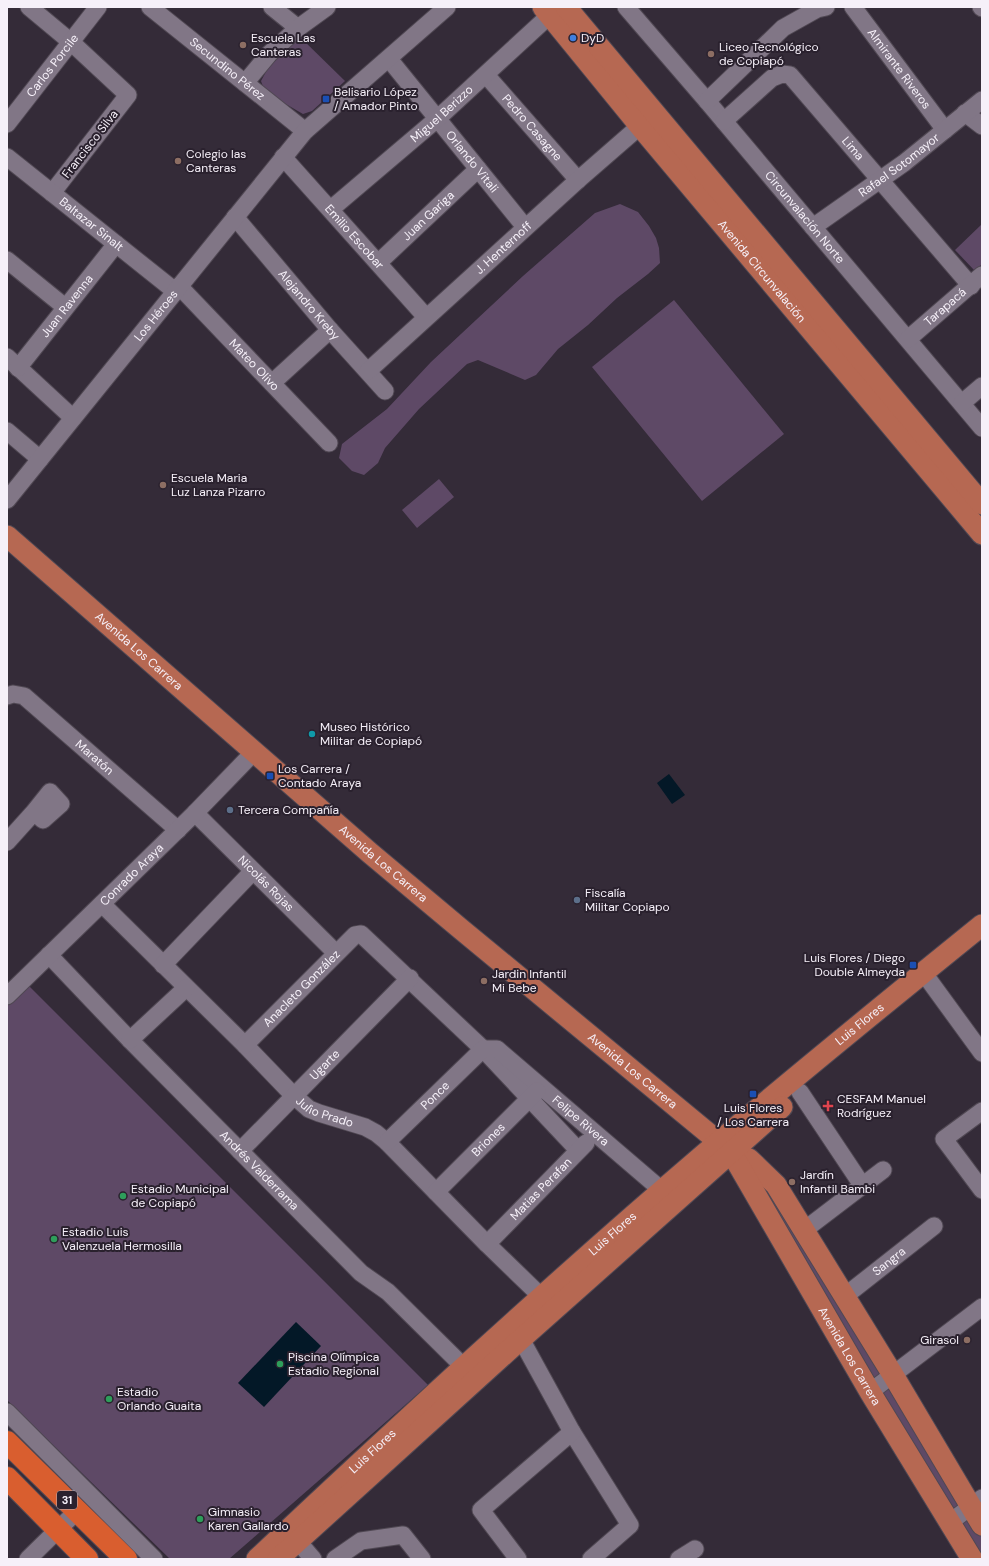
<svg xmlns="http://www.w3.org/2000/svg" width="989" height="1566" font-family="'DM Sans',sans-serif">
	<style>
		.green { fill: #5e4966 }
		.water { fill: #031827 }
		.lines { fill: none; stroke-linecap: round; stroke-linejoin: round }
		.minor-casing { stroke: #504853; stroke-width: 19 }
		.major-casing { stroke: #504853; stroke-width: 23 }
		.highway-casing { stroke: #504853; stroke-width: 24 }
		.minor { stroke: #817686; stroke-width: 17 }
		.major { stroke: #b66852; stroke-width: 21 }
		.highway { stroke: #d95e2f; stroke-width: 22 }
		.shop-dot { fill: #3f7fe0; stroke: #2a212e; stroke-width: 1.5 }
		.education-dot { fill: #8d6e63; stroke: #2a212e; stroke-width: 1.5 }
		.transit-dot { fill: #1a4fb4; stroke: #2a212e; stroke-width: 1.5 }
		.culture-dot { fill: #0f9aa8; stroke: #2a212e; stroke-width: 1.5 }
		.service-dot { fill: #5c6f8a; stroke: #2a212e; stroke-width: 1.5 }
		.health-dot { fill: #e0444e; stroke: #2a212e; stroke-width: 1.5 }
		.leisure-dot { fill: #2e9e5b; stroke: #2a212e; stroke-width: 1.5 }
		.labels { text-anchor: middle; stroke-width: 4; stroke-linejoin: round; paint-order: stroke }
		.shield { fill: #2a212e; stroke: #b9b2bc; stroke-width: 1 }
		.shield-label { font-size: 11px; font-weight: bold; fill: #f6f0f9 }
		.poi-label { font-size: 12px; fill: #f6f0f9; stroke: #2a212e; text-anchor: start }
		.street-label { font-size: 12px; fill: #f6f0f9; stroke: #2a212e }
	</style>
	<rect width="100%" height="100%" fill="#342b38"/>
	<g class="green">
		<polygon points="300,37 345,81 312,111 303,114 265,92 261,81 268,68"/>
		<polygon points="620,204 638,212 649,226 656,238 659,248 660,263 648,274 617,298 588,325 558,349 536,375 525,380 478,360 467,364 419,409 385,448 378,463 364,475 352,471 339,458 342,444 387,409 431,362 523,276 595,213"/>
		<polygon points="982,224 982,264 975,271 955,250"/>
		<polygon points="674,300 784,434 702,501 592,367"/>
		<polygon points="439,479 454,497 417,528 402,510"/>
		<polygon points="28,985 428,1385 229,1559 170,1559 7,1400 7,1006"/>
		<polygon points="747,1162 773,1187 982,1531 982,1559 976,1559"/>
	</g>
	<g class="water">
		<polygon points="669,774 685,795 672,804 657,783"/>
		<polygon points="296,1322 321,1346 264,1407 238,1383"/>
	</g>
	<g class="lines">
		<g class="minor-casing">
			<g id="minor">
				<polyline points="29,7 71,42 128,95 52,193"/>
				<path id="s1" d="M150,7L305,131"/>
				<polyline points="272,7 298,28"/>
				<path id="s2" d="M626,7L707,101L982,428"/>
				<path id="s3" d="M853,7L945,130"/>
				<polyline points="981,7 982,8"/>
				<path id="s4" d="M389,59L525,227"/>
				<path id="s5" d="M486,75L578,180"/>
				<polyline points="245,83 269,54 298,28 327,7"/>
				<polyline points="707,101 783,28 817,9 826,7"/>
				<polyline points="965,113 982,126"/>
				<path id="s6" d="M724,121L772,78L782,74L790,75L971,286"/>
				<path id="s7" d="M7,124L98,7"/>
				<path id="s8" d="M7,157L175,291"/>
				<path id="s9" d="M283,157L426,317"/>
				<path id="s10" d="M331,209L437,119L550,15"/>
				<path id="s11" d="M235,217L330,330L385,391"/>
				<path id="s12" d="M813,227L904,163L982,100"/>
				<polyline points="7,260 65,307"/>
				<path id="s13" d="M378,263L478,169"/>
				<path id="s14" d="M179,286L329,443"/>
				<path id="s15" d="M908,339L982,275"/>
				<polyline points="7,357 73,418"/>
				<path id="s16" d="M18,368L116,244"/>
				<path id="s17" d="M368,371L578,180L640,126"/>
				<polyline points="272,383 330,330"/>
				<polyline points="962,403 982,386"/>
				<polyline points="7,431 40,459"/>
				<path id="s18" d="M7,500L305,131L447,7"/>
				<path id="s19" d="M7,696L13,694L24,696L178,830"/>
				<path id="s20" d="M195,813L336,953"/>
				<polyline points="7,842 34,812 50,792 61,804 43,820 34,812"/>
				<path id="s21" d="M102,904L245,1045L294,1096L309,1109L319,1113L365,1127L376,1133L387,1142L487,1244L550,1305"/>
				<path id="s22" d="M49,955L130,1040L361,1273L388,1292L473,1376"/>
				<polyline points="163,965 253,871"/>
				<polyline points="923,972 982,1053"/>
				<path id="s23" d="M7,996L195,813L255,751"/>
				<polyline points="130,1040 186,988"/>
				<path id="s24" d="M245,1045L355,935L361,934L483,1049L578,1150"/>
				<polyline points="800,1092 862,1185"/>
				<polyline points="982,1111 944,1139 982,1190"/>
				<path id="s25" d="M387,1142L483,1049H497L672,1199"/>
				<path id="s26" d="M240,1151L410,978"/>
				<path id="s27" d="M436,1192L537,1091"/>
				<polyline points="803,1231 883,1170"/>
				<path id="s28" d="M487,1244L586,1143"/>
				<path id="s29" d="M845,1296L934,1226"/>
				<polyline points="521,1339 572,1432 630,1525 591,1559"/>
				<polyline points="870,1392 982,1307"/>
				<polyline points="7,1412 154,1559"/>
				<polyline points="949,1523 982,1498"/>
				<polyline points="290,1532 313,1559"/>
				<polyline points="28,1559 77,1511"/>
				<polyline points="335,1559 361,1541 403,1535 422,1559"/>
				<polyline points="518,1559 481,1510 572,1432"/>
				<polyline points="679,1559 695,1549"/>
			</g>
		</g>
		<g class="major-casing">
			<g id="major">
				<path id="s30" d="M543,7L640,126L982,534"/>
				<polyline points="566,7 982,504"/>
				<path id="s31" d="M7,536L370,853L462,930L731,1152L749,1159L776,1185L893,1375L982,1525"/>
				<path id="s32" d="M731,1152L870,1392L972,1559"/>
				<path id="s33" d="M257,1559C403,1422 550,1286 702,1156C794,1077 888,1001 982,925"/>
				<polyline points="278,1559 521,1339 782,1107"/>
			</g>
		</g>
		<g class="highway-casing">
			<g id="highway">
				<polyline points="7,1442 126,1559"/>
				<polyline points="7,1478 87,1559"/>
			</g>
		</g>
		<use href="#minor" class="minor"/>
		<use href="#major" class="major"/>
		<use href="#highway" class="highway"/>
	</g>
	<circle class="shop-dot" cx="573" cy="38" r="4"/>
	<g class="education-dot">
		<circle cx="243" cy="45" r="4"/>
		<circle cx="711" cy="54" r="4"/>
		<circle cx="178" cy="161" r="4"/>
		<circle cx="163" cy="485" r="4"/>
		<circle cx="484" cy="981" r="4"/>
		<circle cx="792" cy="1182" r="4"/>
		<circle cx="967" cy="1340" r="4"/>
	</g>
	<g class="transit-dot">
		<rect x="322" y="95" width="8" height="8" rx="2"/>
		<rect x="266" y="772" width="8" height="8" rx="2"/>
		<rect x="909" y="961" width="8" height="8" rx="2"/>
		<rect x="749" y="1090" width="8" height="8" rx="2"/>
	</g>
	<circle class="culture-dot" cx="312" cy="734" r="4"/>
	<g class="service-dot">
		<circle cx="230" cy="810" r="4"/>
		<circle cx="577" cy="900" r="4"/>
	</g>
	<path class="health-dot" d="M826 1100h4v4h4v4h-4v4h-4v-4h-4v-4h4z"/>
	<g class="leisure-dot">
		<circle cx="123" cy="1196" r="4"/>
		<circle cx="54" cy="1239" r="4"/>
		<circle cx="280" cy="1364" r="4"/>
		<circle cx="109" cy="1399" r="4"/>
		<circle cx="200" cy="1519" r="4"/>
	</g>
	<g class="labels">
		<rect class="shield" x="57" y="1491" width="20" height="18" rx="3"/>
		<g class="shield-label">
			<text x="67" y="1504">31</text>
		</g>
		<g class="poi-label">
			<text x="251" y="42">Escuela Las<tspan x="251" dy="14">Canteras</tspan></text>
			<text x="581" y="42">DyD</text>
			<text x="719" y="51">Liceo Tecnológico<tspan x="719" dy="14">de Copiapó</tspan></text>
			<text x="334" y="96">Belisario López<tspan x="334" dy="14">/ Amador Pinto</tspan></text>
			<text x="186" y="158">Colegio las<tspan x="186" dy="14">Canteras</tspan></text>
			<text x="171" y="482">Escuela Maria<tspan x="171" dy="14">Luz Lanza Pizarro</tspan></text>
			<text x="320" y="731">Museo Histórico<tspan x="320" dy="14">Militar de Copiapó</tspan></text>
			<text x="278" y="773">Los Carrera /<tspan x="278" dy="14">Contado Araya</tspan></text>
			<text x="238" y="814">Tercera Compañía</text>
			<text x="585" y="897">Fiscalía<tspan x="585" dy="14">Militar Copiapo</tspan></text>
			<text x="905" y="962" text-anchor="end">Luis Flores / Diego<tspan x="905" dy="14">Double Almeyda</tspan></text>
			<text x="492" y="978">Jardin Infantil<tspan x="492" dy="14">Mi Bebe</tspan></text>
			<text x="837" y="1103">CESFAM Manuel<tspan x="837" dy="14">Rodríguez</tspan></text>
			<text x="753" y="1112" text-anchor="middle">Luis Flores<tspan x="753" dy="14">/ Los Carrera</tspan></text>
			<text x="800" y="1179">Jardín<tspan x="800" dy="14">Infantil Bambi</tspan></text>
			<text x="131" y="1193">Estadio Municipal<tspan x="131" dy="14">de Copiapó</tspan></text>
			<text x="62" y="1236">Estadio Luis<tspan x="62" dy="14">Valenzuela Hermosilla</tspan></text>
			<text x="959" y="1344" text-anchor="end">Girasol</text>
			<text x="288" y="1361">Piscina Olímpica<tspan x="288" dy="14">Estadio Regional</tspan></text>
			<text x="117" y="1396">Estadio<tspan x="117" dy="14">Orlando Guaita</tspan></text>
			<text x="208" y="1516">Gimnasio<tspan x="208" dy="14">Karen Gallardo</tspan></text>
		</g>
		<g class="street-label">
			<text dy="4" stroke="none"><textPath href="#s7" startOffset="74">Carlos Porcile</textPath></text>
			<text dy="4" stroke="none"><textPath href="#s3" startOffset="77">Almirante Riveros</textPath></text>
			<text dy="4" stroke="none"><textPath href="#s1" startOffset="99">Secundino Pérez</textPath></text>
			<text dy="4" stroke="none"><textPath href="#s10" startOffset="146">Miguel Berizzo</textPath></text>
			<text dy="4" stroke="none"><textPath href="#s5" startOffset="70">Pedro Casagne</textPath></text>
			<text transform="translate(90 144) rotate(-52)" y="4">Francisco Silva</text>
			<text dy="4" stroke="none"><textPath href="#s6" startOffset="180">Lima</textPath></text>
			<text dy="4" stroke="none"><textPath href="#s4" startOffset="132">Orlando Vitali</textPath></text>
			<text dy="4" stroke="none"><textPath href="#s12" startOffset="106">Rafael Sotomayor</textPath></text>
			<text dy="4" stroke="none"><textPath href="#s13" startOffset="69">Juan Gariga</textPath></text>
			<text dy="4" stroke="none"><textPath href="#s2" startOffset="276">Circunvalación Norte</textPath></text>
			<text dy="4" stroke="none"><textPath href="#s8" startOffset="108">Baltazar Sinalt</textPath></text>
			<text dy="4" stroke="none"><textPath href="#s9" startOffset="107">Emilio Escobar</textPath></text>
			<text dy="4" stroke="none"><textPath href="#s17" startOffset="183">J. Henternoff</textPath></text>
			<text dy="4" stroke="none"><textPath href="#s30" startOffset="343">Avenida Circunvalación</textPath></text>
			<text dy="4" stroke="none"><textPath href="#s11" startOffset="115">Alejandro Kreby</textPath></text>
			<text dy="4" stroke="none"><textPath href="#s16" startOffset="79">Juan Ravenna</textPath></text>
			<text dy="4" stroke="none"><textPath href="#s15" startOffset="49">Tarapacá</textPath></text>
			<text dy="4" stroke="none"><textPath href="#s18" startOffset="237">Los Héroes</textPath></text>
			<text dy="4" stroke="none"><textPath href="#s14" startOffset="109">Mateo Olivo</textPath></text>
			<text dy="4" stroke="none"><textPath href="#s31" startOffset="175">Avenida Los Carrera</textPath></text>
			<text dy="4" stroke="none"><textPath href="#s19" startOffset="111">Maratón</textPath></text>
			<text dy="4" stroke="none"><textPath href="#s31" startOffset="499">Avenida Los Carrera</textPath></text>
			<text dy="4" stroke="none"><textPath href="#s23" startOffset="174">Conrado Araya</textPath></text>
			<text dy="4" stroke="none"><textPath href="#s20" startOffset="100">Nicolás Rojas</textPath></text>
			<text dy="4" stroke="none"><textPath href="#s24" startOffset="80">Anacleto González</textPath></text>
			<text dy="4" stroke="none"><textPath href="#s33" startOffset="806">Luis Flores</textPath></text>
			<text dy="4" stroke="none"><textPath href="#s26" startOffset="121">Ugarte</textPath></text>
			<text dy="4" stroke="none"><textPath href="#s31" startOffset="823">Avenida Los Carrera</textPath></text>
			<text dy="4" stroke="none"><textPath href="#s25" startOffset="67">Ponce</textPath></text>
			<text dy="4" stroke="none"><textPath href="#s21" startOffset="307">Julio Prado</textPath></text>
			<text dy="4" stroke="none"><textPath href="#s25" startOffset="258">Felipe Rivera</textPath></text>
			<text dy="4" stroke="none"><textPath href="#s27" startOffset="74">Briones</textPath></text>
			<text dy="4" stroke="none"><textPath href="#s22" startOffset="301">Andrés Valderrama</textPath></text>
			<text dy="4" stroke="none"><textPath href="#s28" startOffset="77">Matias Perafan</textPath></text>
			<text dy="4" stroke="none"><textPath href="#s33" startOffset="482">Luis Flores</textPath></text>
			<text dy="4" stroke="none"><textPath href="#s29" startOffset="56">Sangra</textPath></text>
			<text dy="4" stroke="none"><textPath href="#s32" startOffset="236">Avenida Los Carrera</textPath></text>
			<text dy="4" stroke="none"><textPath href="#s33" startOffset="158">Luis Flores</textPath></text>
		</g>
	</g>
	<rect width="989" height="1566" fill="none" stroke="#f6f0f9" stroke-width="16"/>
</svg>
